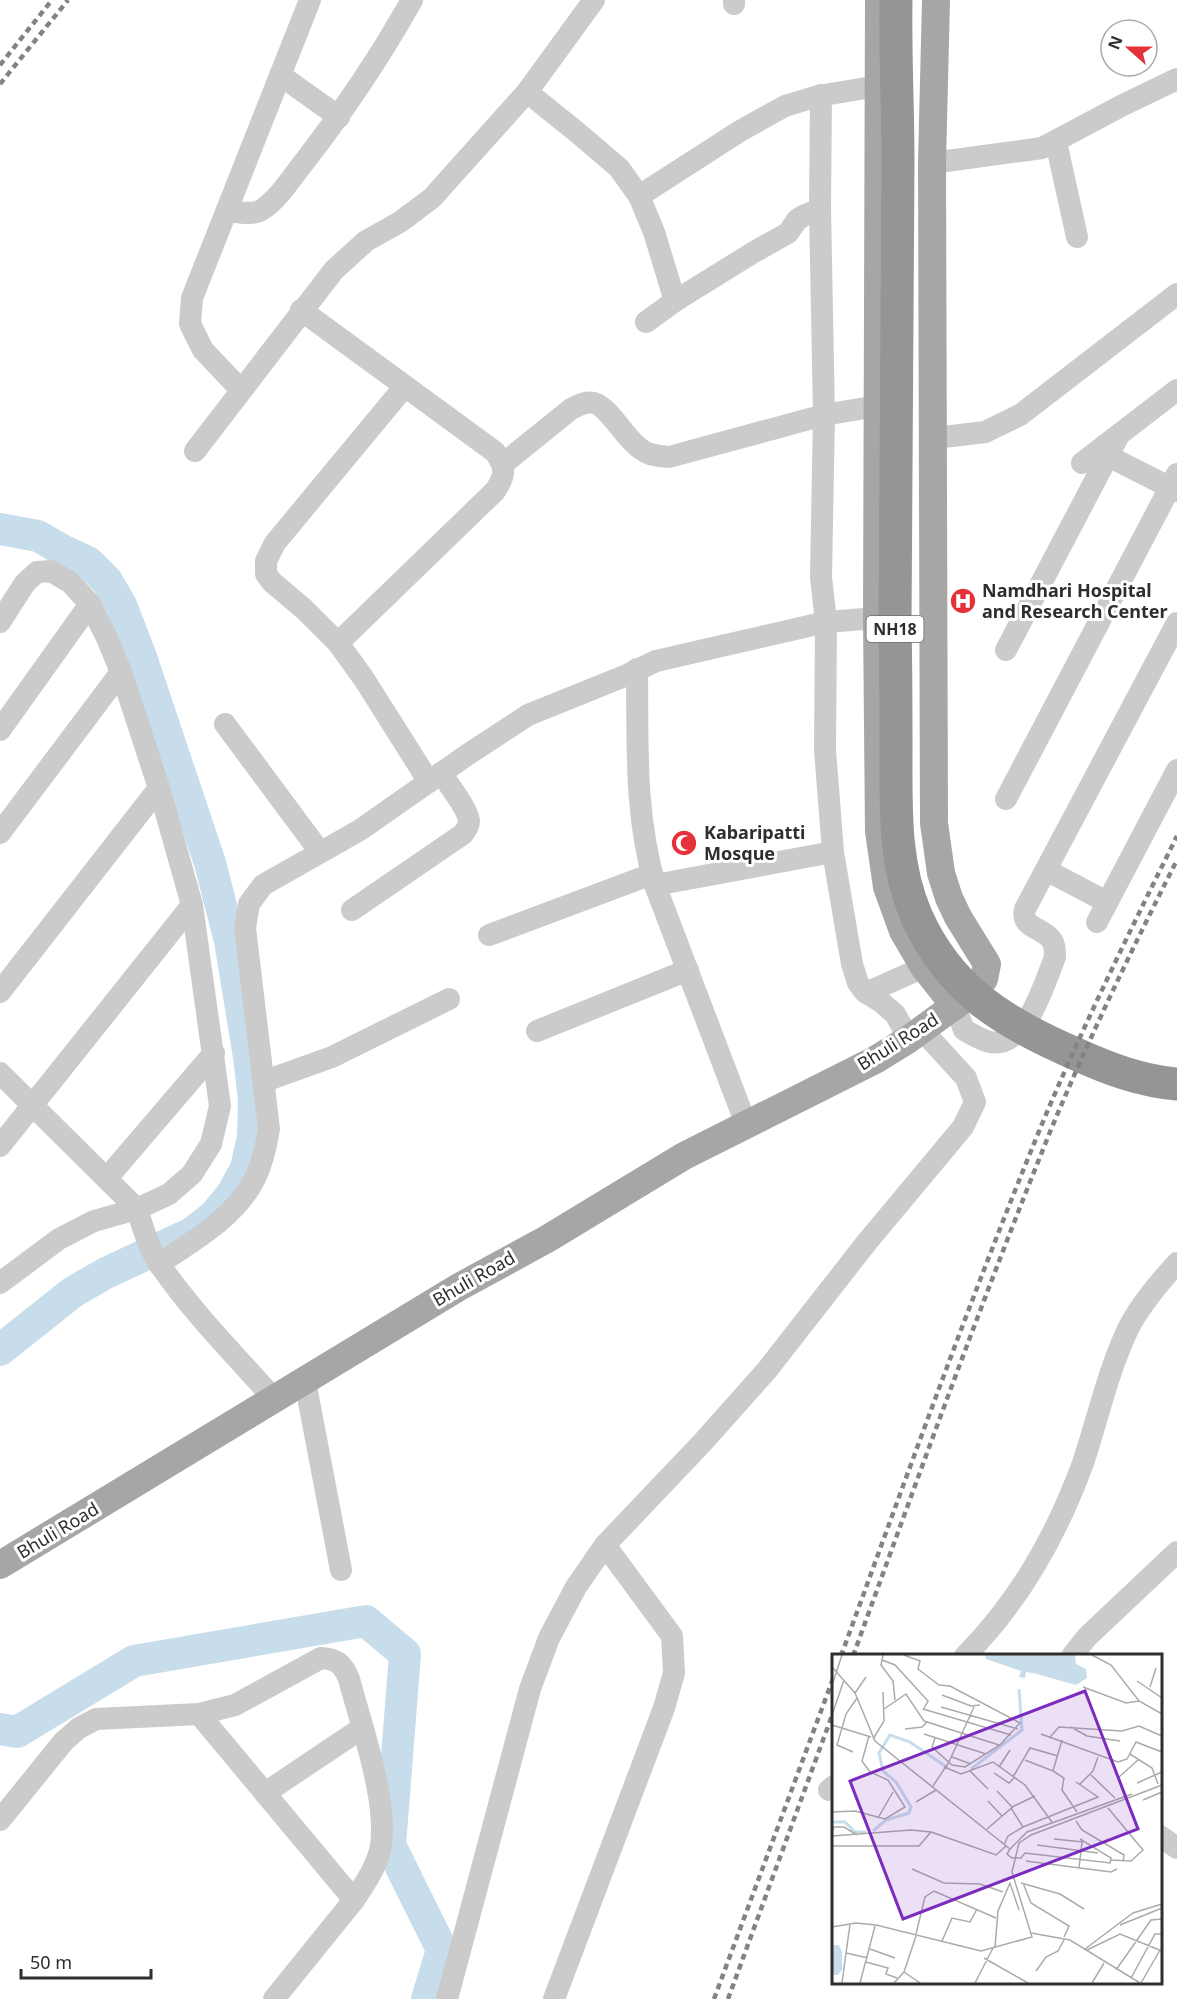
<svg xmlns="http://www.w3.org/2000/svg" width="1177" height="1999" font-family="'Noto Sans',sans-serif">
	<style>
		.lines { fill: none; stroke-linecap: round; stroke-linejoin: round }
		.river { stroke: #c8ddeb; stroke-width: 32 }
		.minor { stroke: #cbcbcb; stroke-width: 22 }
		.major { stroke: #a6a6a6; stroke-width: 28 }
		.highway { stroke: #959595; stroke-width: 33 }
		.rail { stroke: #838383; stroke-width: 4.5; stroke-dasharray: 6 4.5; stroke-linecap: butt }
		.labels { text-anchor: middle; stroke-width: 6; stroke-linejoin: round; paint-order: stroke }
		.shield { fill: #fff; stroke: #6d6d6d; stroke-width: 1.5 }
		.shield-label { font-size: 16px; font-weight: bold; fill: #2e2e2e }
		.poi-label { font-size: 18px; font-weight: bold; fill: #2e2e2e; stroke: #fff; text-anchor: start }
		.street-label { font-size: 18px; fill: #2e2e2e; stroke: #fff }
		.inset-river { fill: none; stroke: #c8ddeb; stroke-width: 3 }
		.inset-road { fill: none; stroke: #ababab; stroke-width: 1.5 }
		.view { fill: #7b2cbf; fill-opacity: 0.15; stroke: #7b2cbf; stroke-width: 3 }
		.inset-edge { fill: none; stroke: #2e2e2e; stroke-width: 3 }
	</style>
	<rect width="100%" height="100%" fill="#fff"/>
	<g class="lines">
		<g class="river">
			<polyline points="0,529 38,536 64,551 88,562 107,581 121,605 141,657 210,863 230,941 249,1057 254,1100 253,1137 246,1168 232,1194 214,1216 192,1233 106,1273 73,1292 0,1350"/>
			<polyline points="0,1729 17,1732 134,1661 366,1621 405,1654 390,1845 442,1950 427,1999"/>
		</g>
		<g class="minor">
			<polyline points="734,0 734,4"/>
			<polyline points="280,75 339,117"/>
			<polyline points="527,92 578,133 619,168 639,196 654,232 675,301"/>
			<polyline points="1056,142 1077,237"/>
			<polyline points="932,163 1042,148 1123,105 1177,79"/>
			<polyline points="639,196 740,131 785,106 818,96 878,86"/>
			<polyline points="820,209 821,95"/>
			<path d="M227,211C238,212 253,216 263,209C280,197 292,177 305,161C345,109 380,57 412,0"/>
			<path d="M301,310L495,452C506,468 506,474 495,491L338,643"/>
			<polyline points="646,322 675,301 754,252 788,233 797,220 803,216 820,209 824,415 821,577 826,622 825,750 833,852 852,964 858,983 864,991 881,1002 895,1014 909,1039"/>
			<polyline points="405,386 275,543 266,561 266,574 272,582 304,609 338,643 364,679 429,782"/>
			<polyline points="241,390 203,350 190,324 192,298 310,0"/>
			<polyline points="935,438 985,432 1020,415 1177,294"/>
			<polyline points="195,451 334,270 366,241 400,222 432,198 527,92 594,0"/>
			<polyline points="1108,456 1177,491"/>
			<polyline points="1082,463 1177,390"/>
			<path d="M503,464L571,409C579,405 586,401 594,403C612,408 627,446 650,454C656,456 663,456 669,457L824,415L877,406"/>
			<polyline points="0,622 25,583 37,572 51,571 71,583 90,604 107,638 121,672 159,788 192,905 220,1106 211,1144 192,1174 169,1194 137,1209 94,1221 59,1239 0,1283"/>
			<polyline points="1006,650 1119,435"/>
			<path d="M637,669C638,744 634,812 655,885L746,1124"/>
			<polyline points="225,724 320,852"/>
			<polyline points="0,730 90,604"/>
			<polyline points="1006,799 1177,474"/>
			<polyline points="0,833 121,672"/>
			<polyline points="1046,870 1107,902"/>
			<polyline points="655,885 833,852"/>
			<path d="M352,910L463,834C466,830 469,826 469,821C468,809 448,784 441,773"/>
			<polyline points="1097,922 1177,770"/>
			<polyline points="489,935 652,874"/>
			<polyline points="0,992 159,788"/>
			<polyline points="866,993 924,967"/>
			<path d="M955,1006L964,1030C972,1034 981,1040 990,1042C1026,1049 1045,982 1055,957C1055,951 1055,944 1051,939C1042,927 1020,928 1025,909L1177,623"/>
			<polyline points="537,1031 688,970"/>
			<path d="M0,1073L137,1209C143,1228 149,1249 160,1265C193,1313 236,1356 275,1400"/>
			<polyline points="265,1081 332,1057 449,999"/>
			<polyline points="0,1146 192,905"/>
			<polyline points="107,1178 214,1053"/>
			<path d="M159,1264C192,1241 233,1219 253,1182C262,1166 266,1147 269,1129L245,928L249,904L263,885L360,830L467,755L528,715L627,675L656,661L826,622L877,618"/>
			<polyline points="305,1381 341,1570"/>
			<path d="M965,1656C1019,1602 1057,1534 1083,1463C1098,1418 1108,1371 1128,1329C1140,1305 1159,1283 1177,1263"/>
			<polyline points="1072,1656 1087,1637 1177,1552"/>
			<polyline points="199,1714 354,1900"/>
			<polyline points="829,1790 834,1786"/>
			<polyline points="265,1793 362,1728"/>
			<path d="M0,1820L64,1741L79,1728L96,1719L199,1714L235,1705L321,1658C337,1659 343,1664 349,1679C361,1725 390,1805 380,1851C375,1869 364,1885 354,1900L274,1999"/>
			<polyline points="1160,1836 1177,1848"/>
			<polyline points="447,1999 530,1689 549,1638 576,1587 605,1545"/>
			<polyline points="554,1999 664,1708 674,1673 672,1636 605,1545 702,1443 767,1370 867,1242 963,1127 975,1102 966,1078 922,1030"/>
		</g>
		<g class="major">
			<polyline points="879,0 877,618 879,831 887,887 903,931 924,967 955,1006"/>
			<polyline points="0,1565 459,1287 547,1239 684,1156 875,1060 909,1039 965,998 984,979 987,964 958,917 949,898 941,873 934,823 932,163 936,0"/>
		</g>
		<path class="highway" d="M896,0C895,54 898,108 898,162C898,316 895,470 895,624C896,668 896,712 896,755C896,809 894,864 916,915C949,990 1004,1023 1076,1054C1109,1069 1141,1081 1177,1084"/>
		<g class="rail">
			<polyline points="0,65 52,0"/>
			<polyline points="0,84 68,0"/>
			<path d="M841,1656C906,1478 970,1299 1042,1124C1083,1026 1130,931 1177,836"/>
			<path d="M853,1656C917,1480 980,1305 1050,1132C1088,1040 1132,949 1177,860"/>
			<polyline points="714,1999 834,1676"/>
			<polyline points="728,1999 834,1710"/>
		</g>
	</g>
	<defs>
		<g id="hospital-disc" transform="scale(1.35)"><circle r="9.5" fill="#e5313a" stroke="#fff"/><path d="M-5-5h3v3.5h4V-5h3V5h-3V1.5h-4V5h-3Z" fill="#fff"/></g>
		<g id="mosque-disc" transform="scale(1.35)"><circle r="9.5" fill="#e5313a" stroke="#fff"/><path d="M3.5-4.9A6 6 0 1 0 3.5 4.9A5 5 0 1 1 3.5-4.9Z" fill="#fff"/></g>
	</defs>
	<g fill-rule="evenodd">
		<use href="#hospital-disc" x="963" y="601"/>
		<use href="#mosque-disc" x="684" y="843"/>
	</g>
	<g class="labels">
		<rect class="shield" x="866.5" y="616" width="57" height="26" rx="4.5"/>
		<g class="shield-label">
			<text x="895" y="635">NH18</text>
		</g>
		<g class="poi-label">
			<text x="982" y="597">Namdhari Hospital<tspan x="982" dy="21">and Research Center</tspan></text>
			<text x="704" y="839">Kabaripatti<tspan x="704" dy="21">Mosque</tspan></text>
		</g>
		<g class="street-label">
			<text transform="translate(898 1042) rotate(-32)" y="6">Bhuli Road</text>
			<text transform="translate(474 1279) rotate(-30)" y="6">Bhuli Road</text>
			<text transform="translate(58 1531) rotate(-31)" y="6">Bhuli Road</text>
		</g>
	</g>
	<g transform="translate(832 1654)">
		<rect width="330" height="330" fill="#fff"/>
		<path d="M153,1H243L244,10L254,15L255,24L244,31L201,19L194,18L193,24L187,23L189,17L154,5ZM0,291H7L10,298V316L6,321H0Z" fill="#c8ddeb"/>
		<path class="inset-river" d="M139,115L190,76L187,35M0,168H13L23,178H34M41,177L54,166L77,159L79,153L64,128L51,117L47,99L58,81L78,88L116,114"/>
		<path class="inset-road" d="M51,1L49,11L61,27L63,46M72,1L88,7L86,15L107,31L118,32L188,69L168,91L133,113L120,111L100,93L103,84M260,1L279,11L307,47L330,60M50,6L63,11L96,47L91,56M0,13L23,39L43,87L178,195M305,27L330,44M0,31L10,1M251,33L294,49L307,47M318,33L324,14M23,39L34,23M110,41L139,52L148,51M109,53L186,75M52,55L74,40L92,67L167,91M91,55L179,81M0,61L12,26M0,71L39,83M239,73L255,82L288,87M73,75L90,73L95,68M92,80L154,100M209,80L286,108L295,105L304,88L330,98M218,83L227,73L290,77L307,72L330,82M41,85L52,67L51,38M21,98L5,91L14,60L25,44M298,100L320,114L326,130M120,103L139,110M193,106L221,117L230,86M112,113L129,120L161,108L193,131L220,168M167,113L178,96M138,117L156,135M221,117L232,124L230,136L245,158M162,119L177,129L182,124M259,121L283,144M181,123L198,94L226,102M286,124L307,105M305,129L330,118M248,130L261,117L266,103M101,132L117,108L142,53M165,137L180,153M311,146L330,138M156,147L170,162M84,148L104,136M179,154L191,173M276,154L311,196L299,207L279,206M0,158L23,157L53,165L73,153L56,126L38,118L30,107L37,82M46,164L61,138M244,167L250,176L292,201L291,208M155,175L182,152L203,142M0,178L2,173H12L25,181M0,182L79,176L99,178M222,185L251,188M172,191L176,182L191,173L266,143L244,128M205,191L266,199M0,192H87L99,178L164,201L174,192M178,195L175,200L180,204H189L193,199L278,209L279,204L248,185M178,195L195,178L300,140M194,207L279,218L285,215M247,214L250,188M80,215L112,229L148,230L171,238M189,229L228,240L252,255M191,229L199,249L237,272L232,283M288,271L330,254M0,273L24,269L44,271L149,297L200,283L180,218L187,189L199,181L330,131M199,279L238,286L308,329M84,280L93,243L102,237L164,264M110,287L120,264L138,268L145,255M163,293L166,257L178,229L187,256M38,295L63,304M253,295L301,259L330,250M255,296L288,280L330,297M14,299L36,304M152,304L196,329M34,308L56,314L54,320L65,324M284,316L319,266L330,265M204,317L214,303L226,297L232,286M72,318L84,282M299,324L323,280H330M10,329L18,270M28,329L43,272M62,329L72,318L88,329M143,329L161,294M260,329L272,309M309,329L328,296"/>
		<path class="view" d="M253,37L306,175L71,265L18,127Z"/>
		<rect width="330" height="330" class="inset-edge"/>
	</g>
	<g transform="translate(1129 48) rotate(291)"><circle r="28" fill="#ffffff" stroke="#ababab" stroke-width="1.5"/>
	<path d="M0-4.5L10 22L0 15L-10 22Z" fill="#e5313a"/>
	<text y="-9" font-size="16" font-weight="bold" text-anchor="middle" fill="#2e2e2e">N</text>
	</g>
	<path d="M21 1969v9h130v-9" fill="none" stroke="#2e2e2e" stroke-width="3"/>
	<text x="30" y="1969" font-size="18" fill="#2e2e2e" stroke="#ffffff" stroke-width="4.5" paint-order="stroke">50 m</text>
</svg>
